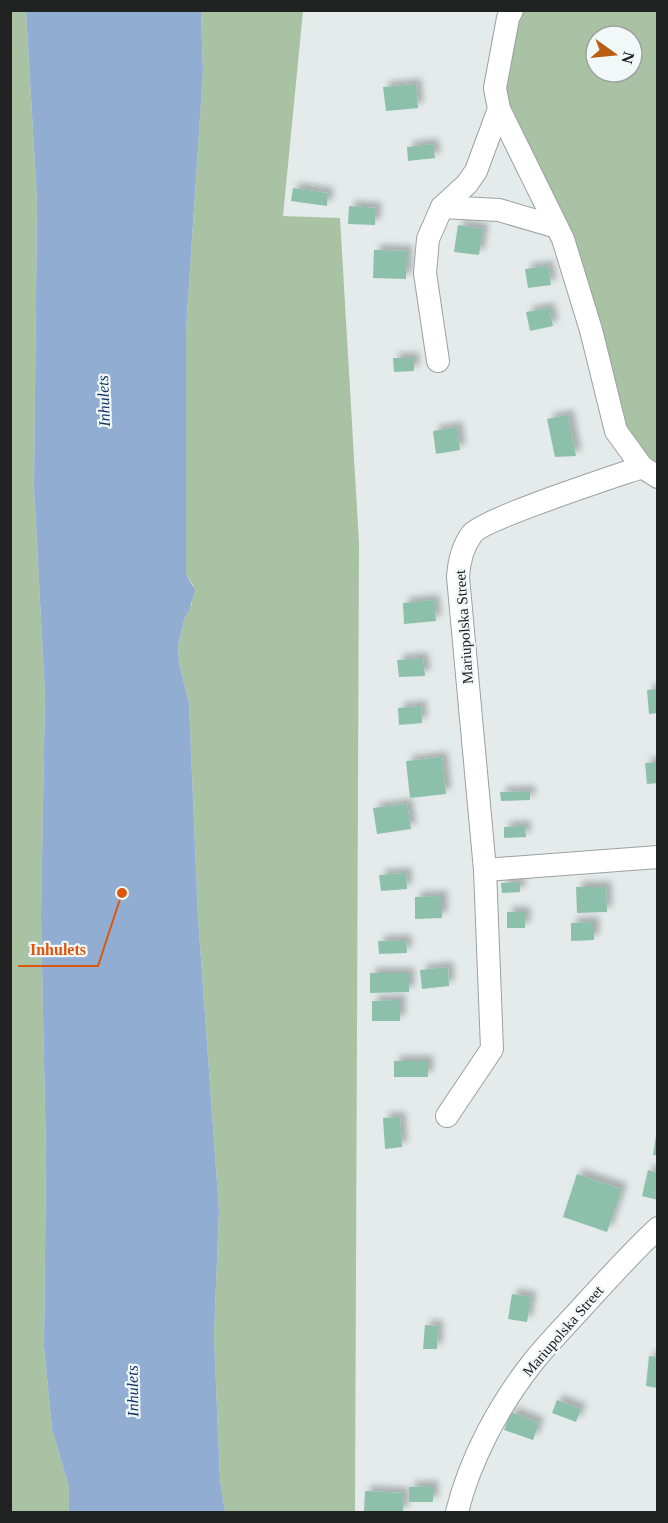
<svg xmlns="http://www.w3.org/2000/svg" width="668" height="1523" font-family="'Times New Roman',serif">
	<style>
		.green { fill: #a9c2a3; fill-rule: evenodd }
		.water { fill: #92add2 }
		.building { fill: #8cc0ab; filter: url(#shadow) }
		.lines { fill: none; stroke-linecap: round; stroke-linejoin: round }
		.street-casing { stroke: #9ba1a1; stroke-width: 24 }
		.street { stroke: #fff; stroke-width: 22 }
		.labels { text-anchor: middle; stroke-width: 4.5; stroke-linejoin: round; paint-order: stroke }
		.street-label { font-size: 15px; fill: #202222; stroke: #f2f8f8 }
		.water-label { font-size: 16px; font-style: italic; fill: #103563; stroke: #f2f8f8 }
		.leader { fill: none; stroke: #de560d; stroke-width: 2 }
		.callout-dot { fill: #de560d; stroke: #f2f8f8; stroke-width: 2 }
		.callout-label { font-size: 16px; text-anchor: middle; font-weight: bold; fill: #de560d; stroke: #f2f8f8; stroke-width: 4.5; stroke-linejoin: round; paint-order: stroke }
	</style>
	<defs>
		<filter id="shadow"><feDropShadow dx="5.5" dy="-5.5" stdDeviation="3" flood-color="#0004"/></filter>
	</defs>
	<rect width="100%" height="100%" fill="#e5ebeb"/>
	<g class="green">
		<polygon points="10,11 26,11 37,201 34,487 45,695 41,916 46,1156 44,1347 52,1429 69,1487 69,1512 10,1512"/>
		<polygon points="201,11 303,11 283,216 340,218 359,543 355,1512 225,1512 220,1480 214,1336 219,1210 198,917 189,703 179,663 178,645 185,617 192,603 193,585 186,574 186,331 203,72"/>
		<path d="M512,11H657V477L616,431L591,330L523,160L498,65ZM596,36H632V72H596Z"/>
	</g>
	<polygon class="water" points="26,11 201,11 203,72 186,331 186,574 195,590 189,611 185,617 178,645 179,663 189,703 198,917 219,1210 214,1336 220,1480 225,1512 69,1512 69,1487 52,1429 44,1347 46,1156 41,916 45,695 34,487 37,201"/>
	<g class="building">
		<polygon points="416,84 418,108 386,111 383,87"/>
		<polygon points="433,144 435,158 408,161 407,147"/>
		<polygon points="293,188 328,193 327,206 291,201"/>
		<polygon points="349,206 376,208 375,225 348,224"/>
		<polygon points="458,225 483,229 479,255 454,252"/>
		<polygon points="374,250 407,251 406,279 373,278"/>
		<polygon points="548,266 551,285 528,288 525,269"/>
		<polygon points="549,308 553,326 530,331 526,312"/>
		<polygon points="393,358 414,358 414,371 394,372"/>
		<polygon points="568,415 576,456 555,457 547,419"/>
		<polygon points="457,427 460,450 436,454 433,431"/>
		<polygon points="434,600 436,621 404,624 403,603"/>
		<polygon points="423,658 425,676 399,677 397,660"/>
		<polygon points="658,689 658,713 649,714 647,690"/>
		<polygon points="421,706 422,723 399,725 398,708"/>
		<polygon points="442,757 446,794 410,798 406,761"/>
		<polygon points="658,762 658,783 647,784 645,763"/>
		<polygon points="530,791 530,800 501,801 500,792"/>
		<polygon points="407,804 411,829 377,834 373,808"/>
		<polygon points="525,826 526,837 504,838 504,827"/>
		<polygon points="406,873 407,889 381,891 379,875"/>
		<polygon points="520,882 520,892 502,893 501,883"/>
		<polygon points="576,887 606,887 607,912 577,913"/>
		<polygon points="442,896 442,918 415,919 415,897"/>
		<rect x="507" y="912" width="18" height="16"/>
		<polygon points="594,922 594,940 571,941 571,923"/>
		<polygon points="406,940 407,953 379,954 378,941"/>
		<polygon points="448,967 449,986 422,989 420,970"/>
		<polygon points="370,973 409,973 409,992 370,993"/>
		<polygon points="400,1000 400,1021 372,1021 372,1001"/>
		<rect x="394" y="1061" width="34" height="16"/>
		<polygon points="400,1117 402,1147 385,1149 383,1118"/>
		<polygon points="656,1136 658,1136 658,1156 653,1155"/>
		<polygon points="648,1170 658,1173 658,1200 642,1196"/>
		<polygon points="577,1174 622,1189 607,1232 563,1217"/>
		<polygon points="512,1294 531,1297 527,1322 508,1319"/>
		<polygon points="425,1325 438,1326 437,1349 423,1349"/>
		<polygon points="649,1356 658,1357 658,1388 646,1386"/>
		<polygon points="557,1400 581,1409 576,1422 552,1413"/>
		<polygon points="511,1412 539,1423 533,1440 504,1430"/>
		<polygon points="433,1486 433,1502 409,1502 409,1487"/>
		<polygon points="365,1491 404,1493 403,1512 364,1512"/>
	</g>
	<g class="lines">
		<g class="street-casing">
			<g id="street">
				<polyline points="512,10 508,18 495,88 499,109 563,239 591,330 616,431 642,467 658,477"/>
				<polyline points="442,207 499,210 557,227"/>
				<polyline points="438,361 425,273 428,239 442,207 467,184 476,171 499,109"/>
				<polyline points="485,870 658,857"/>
				<path d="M447,1116L492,1049L485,870L458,577C459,562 462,547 472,534C483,519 616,476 642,467"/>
				<path d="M457,1512C470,1459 499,1405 533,1362C549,1342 568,1323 585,1304C609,1278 632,1252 658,1228"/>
			</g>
		</g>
		<use href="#street" class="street"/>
	</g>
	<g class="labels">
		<g class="street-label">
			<text transform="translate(464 627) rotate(-94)" y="5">Mariupolska Street</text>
			<text transform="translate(563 1331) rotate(-49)" y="5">Mariupolska Street</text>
		</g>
		<g class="water-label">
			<text transform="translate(103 401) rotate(-92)" y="6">Inhulets</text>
			<text transform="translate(132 1391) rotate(-91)" y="6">Inhulets</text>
		</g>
	</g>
	<path class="leader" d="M122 893L98 966H18"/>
	<circle class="callout-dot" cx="122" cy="893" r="6"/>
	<g class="callout-label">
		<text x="58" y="955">Inhulets</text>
	</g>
	<rect width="668" height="1523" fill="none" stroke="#202222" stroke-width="24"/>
	<g transform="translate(614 54) rotate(105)"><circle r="28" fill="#f2f8f8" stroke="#9ea2a2" stroke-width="1.5"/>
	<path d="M0-4.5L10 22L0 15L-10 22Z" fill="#bc5e12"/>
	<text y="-9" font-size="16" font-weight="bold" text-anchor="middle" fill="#202222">N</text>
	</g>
</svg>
